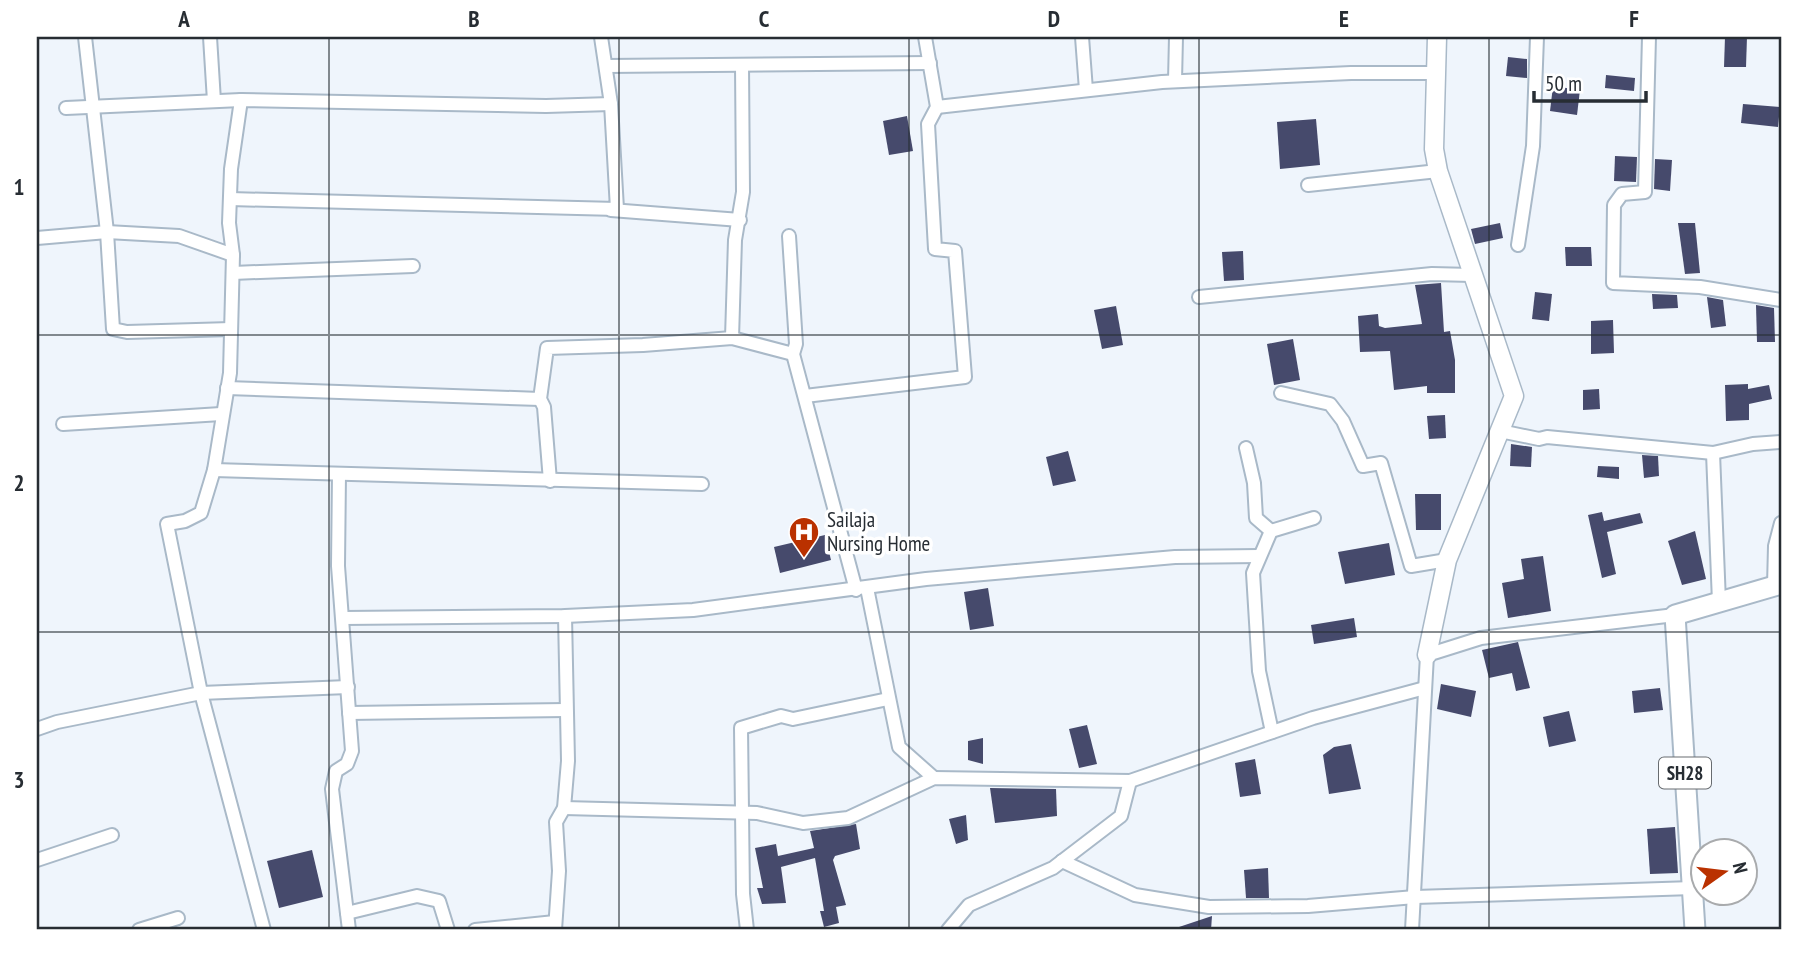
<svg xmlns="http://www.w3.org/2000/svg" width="1818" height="967" font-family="'PT Sans Narrow',sans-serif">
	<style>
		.building { fill: #464a6c }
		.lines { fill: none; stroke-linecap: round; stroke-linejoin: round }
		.street-casing { stroke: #a9b9c8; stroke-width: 16 }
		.secondary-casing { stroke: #a9b9c8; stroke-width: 21 }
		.primary-casing { stroke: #a9b9c8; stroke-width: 23 }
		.street { stroke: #fff; stroke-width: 12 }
		.secondary { stroke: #fff; stroke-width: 18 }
		.primary { stroke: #fff; stroke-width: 19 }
		.grid { fill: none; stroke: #272d33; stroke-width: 2; stroke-opacity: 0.55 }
		.labels { text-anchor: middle; stroke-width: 7; stroke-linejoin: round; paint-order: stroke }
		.shield { fill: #fff; stroke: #686c70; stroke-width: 2 }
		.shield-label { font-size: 19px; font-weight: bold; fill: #272d33 }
		.poi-label { font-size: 21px; fill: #272d33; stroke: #fff; text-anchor: start }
		.neatline { fill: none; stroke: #272d33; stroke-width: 2.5 }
		.grid-label { font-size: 23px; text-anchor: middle; font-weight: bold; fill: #272d33 }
	</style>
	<rect width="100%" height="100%" fill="#eff5fc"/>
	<g class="building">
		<polygon points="1725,37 1747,37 1746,67 1724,67"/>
		<polygon points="1508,57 1527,59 1527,78 1506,76"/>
		<polygon points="1606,75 1635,78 1634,91 1605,88"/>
		<polygon points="1553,86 1580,90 1577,115 1550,111"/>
		<polygon points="1743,104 1780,107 1778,127 1741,123"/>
		<polygon points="907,116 913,151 889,155 883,121"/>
		<polygon points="1316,119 1320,165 1280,169 1277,122"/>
		<polygon points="1615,156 1637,157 1636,182 1614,181"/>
		<polygon points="1655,159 1672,160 1670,191 1654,189"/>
		<polygon points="1500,223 1503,238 1475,244 1471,229"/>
		<polygon points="1678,223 1695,223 1700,273 1685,274"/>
		<polygon points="1565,247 1591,247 1592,266 1566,266"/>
		<polygon points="1243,251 1244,280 1224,281 1222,252"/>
		<polygon points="1441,283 1444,332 1450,331 1455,360 1455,393 1427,393 1427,386 1394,390 1390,351 1360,352 1358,316 1378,314 1379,326 1385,328 1422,324 1415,285"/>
		<polygon points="1535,292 1552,294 1549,321 1532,319"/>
		<polygon points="1652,294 1677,295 1678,308 1653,309"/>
		<polygon points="1707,297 1723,300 1726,326 1711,328"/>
		<polygon points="1756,305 1774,308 1775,342 1757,342"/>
		<polygon points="1116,306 1123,345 1102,349 1094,310"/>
		<polygon points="1613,320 1614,353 1591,354 1591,321"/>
		<polygon points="1293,339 1300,380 1274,385 1267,344"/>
		<polygon points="1748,384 1748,389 1769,385 1772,399 1749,404 1749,420 1726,421 1725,385"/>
		<polygon points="1599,389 1600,409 1583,410 1583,390"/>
		<polygon points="1445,415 1446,438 1429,439 1427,416"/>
		<polygon points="1511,444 1532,447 1531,467 1510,466"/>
		<polygon points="1068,451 1076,481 1053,486 1046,457"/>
		<polygon points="1642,455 1658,456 1659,476 1644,478"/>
		<polygon points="1598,466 1619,467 1619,479 1597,477"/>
		<polygon points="1415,494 1441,494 1441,530 1416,530"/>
		<polygon points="1602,512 1604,521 1640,513 1643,523 1607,532 1616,574 1602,578 1588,515"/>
		<polygon points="1695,531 1706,579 1682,585 1668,541"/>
		<polygon points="825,535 831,560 780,573 774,547"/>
		<polygon points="1389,543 1395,575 1345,584 1338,552"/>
		<polygon points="1543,556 1551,611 1508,618 1502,583 1524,579 1521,559"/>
		<polygon points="988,588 994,626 970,630 964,592"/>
		<polygon points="1354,618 1357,637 1314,644 1311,625"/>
		<polygon points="1518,642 1530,688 1516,691 1512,673 1489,678 1482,650"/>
		<polygon points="1441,684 1476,691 1471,717 1437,709"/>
		<polygon points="1660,688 1663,710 1634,713 1632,691"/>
		<polygon points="1569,711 1576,741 1549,747 1543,717"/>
		<polygon points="1087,725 1097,764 1079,768 1069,729"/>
		<polygon points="983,738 983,764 968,760 968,741"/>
		<polygon points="1351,744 1361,789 1329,794 1323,755 1334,747"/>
		<polygon points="1255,759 1261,794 1240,797 1235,763"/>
		<polygon points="990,788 1056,789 1057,816 995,823"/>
		<polygon points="966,815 968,840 956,844 949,819"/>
		<polygon points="856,824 860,849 835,856 833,860 846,905 836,907 839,923 824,927 820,911 824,911 815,858 781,867 786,903 762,904 757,888 763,888 755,848 776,844 778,856 814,848 810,831"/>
		<polygon points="1675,827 1678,873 1650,874 1647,829"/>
		<polygon points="312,850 323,897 279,908 267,861"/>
		<polygon points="1268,868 1269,898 1246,898 1244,870"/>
		<polygon points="1212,916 1211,930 1173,930 1173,929"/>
	</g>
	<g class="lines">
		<g class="street-casing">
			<g id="street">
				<polyline points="85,37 107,232 113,329 127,332 231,329"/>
				<polyline points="210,37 214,101"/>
				<polyline points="1082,37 1086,90"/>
				<polyline points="1649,37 1645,192 1622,194 1614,205 1613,283 1700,287 1781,300"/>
				<polyline points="607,66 930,63"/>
				<polyline points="1175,81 1176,37"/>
				<polyline points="241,100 231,169 229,223 233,255 230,373 214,470 201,513 185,521 167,524 201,693 264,930"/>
				<polyline points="937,107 1162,82 1351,73 1436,73"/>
				<polyline points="66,108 241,100 546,106 611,104"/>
				<polyline points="1308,185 1438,171"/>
				<polyline points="230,199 617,209 611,104 601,37"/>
				<polyline points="611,210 740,220"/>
				<polyline points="789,236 796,344 793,354 856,590"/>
				<polyline points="37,238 107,232 179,236 233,255"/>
				<polyline points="1518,245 1533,146 1537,37"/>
				<polyline points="233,273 413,266"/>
				<polyline points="1199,297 1432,274 1472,275"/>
				<polyline points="732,338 735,240 743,192 742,65"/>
				<polyline points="227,388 540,399"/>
				<polyline points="1281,393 1330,404 1343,421 1363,466 1381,463 1411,566 1447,560"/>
				<polyline points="805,396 965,377 955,251 935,249 928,124 937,107 925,37"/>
				<polyline points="63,424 221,414"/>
				<polyline points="1500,431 1539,439 1547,437 1713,453 1753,444 1781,442"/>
				<polyline points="1246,448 1254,483 1256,518 1271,531"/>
				<polyline points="1713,453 1719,602"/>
				<polyline points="214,470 702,484"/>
				<polyline points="339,474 338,566 352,751 347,764 336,771 332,789 349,930"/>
				<polyline points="550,481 544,407 540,399 547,348 643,345 732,338 793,354"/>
				<polyline points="1774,586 1775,546 1781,523"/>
				<polyline points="867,588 899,747 934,778"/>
				<polyline points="343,618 565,616 693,610 926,579 1175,557 1259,556"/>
				<polyline points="349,713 566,710"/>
				<polyline points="37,729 57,722 201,693 348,687"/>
				<polyline points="1272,732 1259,671 1253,573 1271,531 1314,518"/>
				<polyline points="564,808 757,813 803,823 848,818 934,778 1130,781 1313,718 1425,688"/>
				<polyline points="37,860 112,835"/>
				<polyline points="1062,861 1135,895 1209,907 1308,906 1415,897 1693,888"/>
				<polyline points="347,913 417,896 439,901 448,930"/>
				<polyline points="139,930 178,918"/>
				<polyline points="475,930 555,922"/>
				<polyline points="555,930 559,871 556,822 564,808 568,761 565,616"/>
				<polyline points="747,930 743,894 741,728 781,716 793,719 888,699"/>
				<polyline points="948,930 969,905 1053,868 1121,816 1130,781"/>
				<polyline points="1412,930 1427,655 1481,638 1675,615"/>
			</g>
		</g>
		<g class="secondary-casing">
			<polyline id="secondary" points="1427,655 1447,560 1514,396 1438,171 1434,149 1437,37"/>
		</g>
		<g class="primary-casing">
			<polyline id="primary" points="1695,930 1675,615 1781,584"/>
		</g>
		<use href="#street" class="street"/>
		<use href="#secondary" class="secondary"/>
		<use href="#primary" class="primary"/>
	</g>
	<path class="grid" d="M329,37V930M619,37V930M909,37V930M1199,37V930M1489,37V930M37,335H1781M37,632H1781"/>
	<defs>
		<g id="hospital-pin" transform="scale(1.575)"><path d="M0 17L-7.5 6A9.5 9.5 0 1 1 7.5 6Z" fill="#ba3100" stroke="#fff"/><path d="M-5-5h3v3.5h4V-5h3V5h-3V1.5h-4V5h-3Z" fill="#fff"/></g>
	</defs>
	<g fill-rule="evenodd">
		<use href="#hospital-pin" x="804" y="532"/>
	</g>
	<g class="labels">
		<rect class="shield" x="1659" y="757.5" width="52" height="31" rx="5"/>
		<g class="shield-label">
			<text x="1685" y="780">SH28</text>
		</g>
		<g class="poi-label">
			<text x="827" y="527">Sailaja<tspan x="827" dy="24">Nursing Home</tspan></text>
		</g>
	</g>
	<rect width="1818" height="967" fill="none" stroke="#ffffff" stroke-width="77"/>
	<g transform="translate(1724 872) rotate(76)"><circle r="33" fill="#ffffff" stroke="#a9abad" stroke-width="2"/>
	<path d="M0-5L12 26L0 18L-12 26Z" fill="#ba3100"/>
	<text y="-10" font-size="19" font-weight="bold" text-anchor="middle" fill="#272d33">N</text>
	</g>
	<path d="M1534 91v10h112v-10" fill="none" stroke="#272d33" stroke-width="3.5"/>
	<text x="1545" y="91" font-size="21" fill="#272d33" stroke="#ffffff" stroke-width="5" paint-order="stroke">50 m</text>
	<rect x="38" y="38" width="1742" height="890" class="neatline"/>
	<g class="grid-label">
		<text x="184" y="27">A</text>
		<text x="474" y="27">B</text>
		<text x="764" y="27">C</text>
		<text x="1054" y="27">D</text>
		<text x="1344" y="27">E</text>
		<text x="1634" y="27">F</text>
		<text x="19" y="195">1</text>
		<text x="19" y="491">2</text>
		<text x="19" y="788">3</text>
	</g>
</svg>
